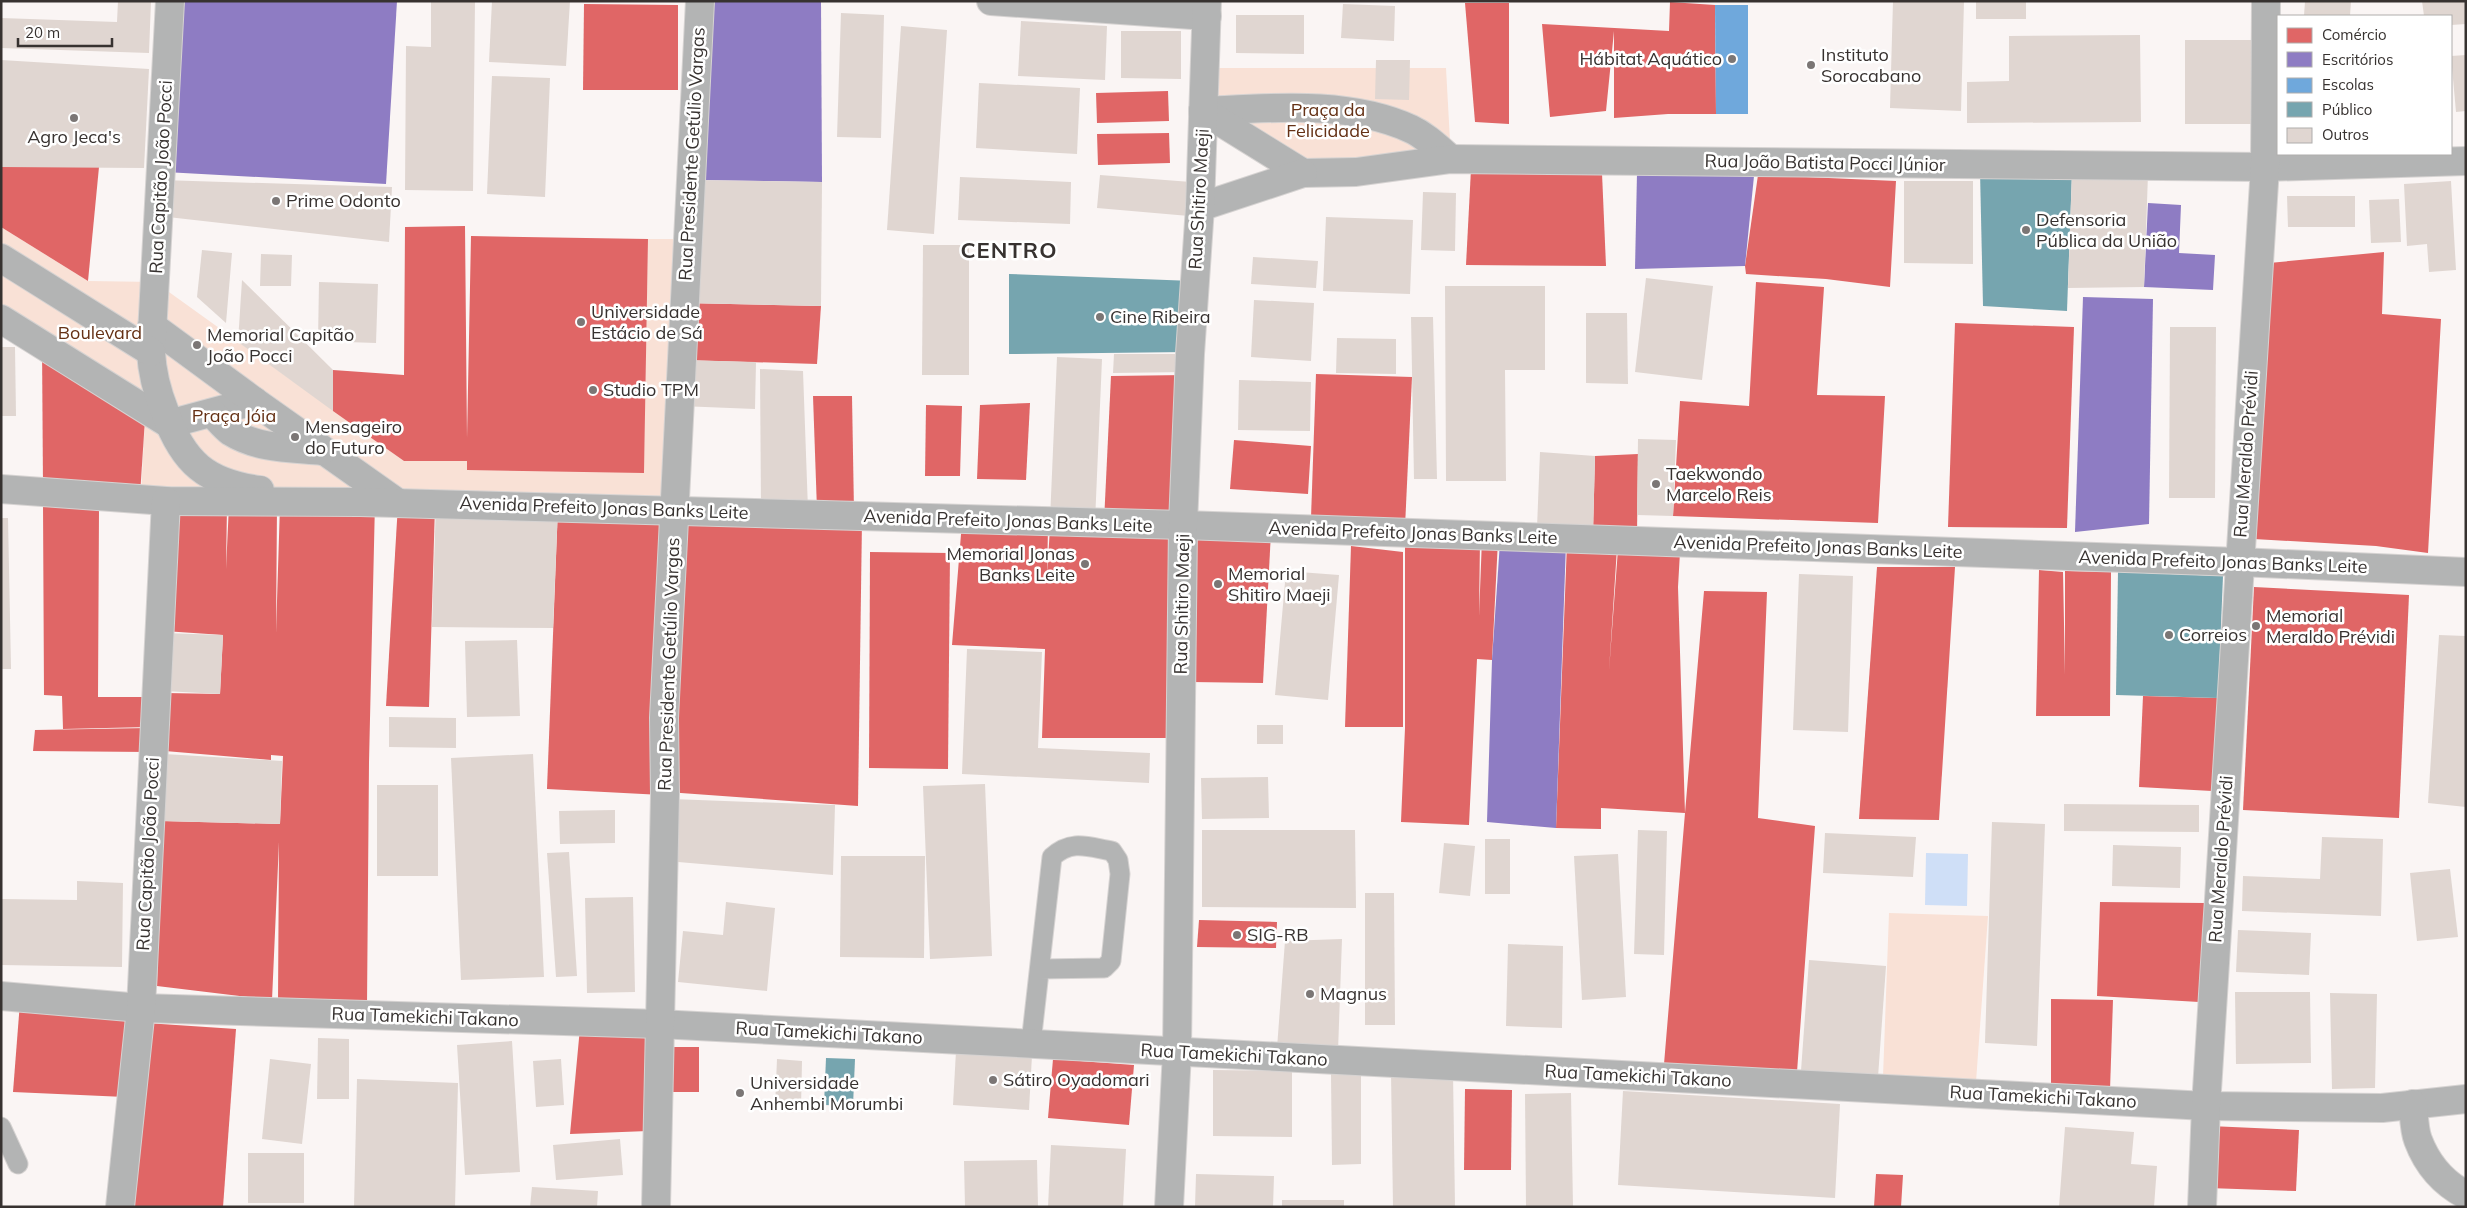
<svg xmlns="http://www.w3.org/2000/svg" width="2467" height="1208" font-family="Mulish,sans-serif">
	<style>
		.green { fill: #f9e1d6 }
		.water { fill: #cfdff7 }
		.shops { fill: #e06666 }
		.offices { fill: #8e7cc3 }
		.schools { fill: #6fa8dc }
		.public { fill: #76a5af }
		.building { fill: #e0d6d1 }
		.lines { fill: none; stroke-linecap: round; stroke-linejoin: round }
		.service-casing { stroke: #d6d3d2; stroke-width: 21 }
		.pedestrian-casing { stroke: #d6d3d2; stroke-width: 30 }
		.minor-casing { stroke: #d6d3d2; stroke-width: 30 }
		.service { stroke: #b3b4b4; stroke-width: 19 }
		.pedestrian { stroke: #b3b4b4; stroke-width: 28 }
		.minor { stroke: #b3b4b4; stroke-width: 28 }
		.poi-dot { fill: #7b7675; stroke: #fff; stroke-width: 2 }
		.labels { text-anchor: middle; stroke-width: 5; stroke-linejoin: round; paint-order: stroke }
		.poi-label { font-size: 18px; fill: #373230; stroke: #fff; text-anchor: start }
		.park-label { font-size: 18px; fill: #653115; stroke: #fff }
		.street-label { font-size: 18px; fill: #373230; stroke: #fff }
		.district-label { font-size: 22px; font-weight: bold; letter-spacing: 1px; fill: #373230; stroke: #fff }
	</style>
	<rect width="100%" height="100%" fill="#faf5f4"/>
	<g class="green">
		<polygon points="1205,68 1446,68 1451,159 1303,173 1203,111"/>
		<polygon points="1,227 88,281 155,282 404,461 644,461 648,239 687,239 673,510 141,495 145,419 1,334"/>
		<polygon points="1889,913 1988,916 1976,1082 1883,1077"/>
	</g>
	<polygon class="water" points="1926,853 1968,854 1967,906 1925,905"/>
	<g class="shops">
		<polygon points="1670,2 1715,5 1716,114 1668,114 1614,118 1614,31 1606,111 1550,117 1542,24 1669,31"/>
		<polygon points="1465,3 1509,3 1509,124 1475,122"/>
		<polygon points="584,4 678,5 678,90 583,90"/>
		<polygon points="1168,91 1169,121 1097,123 1096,93"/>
		<polygon points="1169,133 1170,163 1098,165 1097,134"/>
		<polygon points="2,167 99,167 88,281 1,227"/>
		<polygon points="1471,169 1602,173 1606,266 1466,265"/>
		<polygon points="1758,175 1896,181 1890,287 1826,279 1746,274 1745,266"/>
		<polygon points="465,226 467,438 471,236 648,239 644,473 467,470 467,461 404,461 333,411 333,370 404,375 405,227"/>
		<polygon points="2384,252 2382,314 2441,319 2428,553 2376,546 2254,539 2269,263"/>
		<polygon points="1756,282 1824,287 1817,395 1885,396 1878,523 1673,516 1680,401 1749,406"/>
		<polygon points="684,303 821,306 817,364 682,360"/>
		<polygon points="1955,323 2074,327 2067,528 1948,527"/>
		<polygon points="42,344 145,419 140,495 43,488"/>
		<polygon points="1316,374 1412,377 1405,527 1311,518"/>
		<polygon points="1186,375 1178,522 1104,522 1111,376"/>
		<polygon points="813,396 852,396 854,511 817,510"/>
		<polygon points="1030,403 1026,480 977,479 980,405"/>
		<polygon points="926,405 962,406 960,476 925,476"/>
		<polygon points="1234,440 1311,446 1308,494 1230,489"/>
		<polygon points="1638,454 1637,535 1593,534 1595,456"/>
		<polygon points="375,502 369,762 367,1005 278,1001 279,842 272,1000 157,986 161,821 280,824 283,756 271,755 271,760 165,751 166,693 220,694 223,635 164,631 172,505 227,505 226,569 229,505 277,506 276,633 280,505"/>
		<polygon points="43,503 99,509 98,697 151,697 149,727 63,729 62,696 44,695"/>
		<polygon points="398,504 435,506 429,707 386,706"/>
		<polygon points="558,507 669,512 662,795 547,789"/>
		<polygon points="674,512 862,520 858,806 667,792"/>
		<polygon points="962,522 1048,528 1047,575 1050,528 1179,530 1171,738 1042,738 1045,649 952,645"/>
		<polygon points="1192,531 1271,532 1263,683 1191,682"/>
		<polygon points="1405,538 1480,540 1479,616 1482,539 1498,540 1492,660 1477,659 1469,825 1401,822 1405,728"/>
		<polygon points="1567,543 1617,548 1609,671 1618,549 1680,552 1678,587 1685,813 1704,591 1767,592 1758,818 1815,826 1797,1072 1664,1064 1685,813 1601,808 1601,829 1556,828"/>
		<polygon points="1351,546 1403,552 1403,727 1345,727"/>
		<polygon points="870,552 950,553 948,769 869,768"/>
		<polygon points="1877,567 1955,567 1939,820 1859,819"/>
		<polygon points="2039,570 2063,572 2065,675 2065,571 2111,572 2110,716 2036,716"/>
		<polygon points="2254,587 2409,595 2399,818 2243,810"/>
		<polygon points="2143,696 2218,698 2212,791 2139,787"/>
		<polygon points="148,728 148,752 33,751 35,730"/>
		<polygon points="2100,902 2205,903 2199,1002 2097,996"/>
		<polygon points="1199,920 1277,922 1276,948 1197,947"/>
		<polygon points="2051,999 2113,1000 2110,1090 2051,1087"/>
		<polygon points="20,1002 135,1013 125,1097 13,1092"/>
		<polygon points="146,1023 236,1029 223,1207 133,1207"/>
		<polygon points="654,1026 648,1131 570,1134 580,1028"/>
		<rect x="673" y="1047" width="26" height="45"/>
		<polygon points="1053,1059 1134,1065 1129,1125 1048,1118"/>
		<polygon points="1465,1089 1512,1090 1511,1170 1464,1170"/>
		<polygon points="2210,1126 2299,1130 2296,1191 2208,1188"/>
		<polygon points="1876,1174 1903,1175 1901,1207 1874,1207"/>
	</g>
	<g class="offices">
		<polygon points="175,1 397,1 386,184 165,172"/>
		<polygon points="701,1 821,1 822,182 692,180"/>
		<polygon points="1637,173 1754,176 1745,266 1635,269"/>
		<polygon points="2148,203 2181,205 2179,253 2215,255 2213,290 2144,287"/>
		<polygon points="2083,297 2153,299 2149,524 2075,532"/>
		<polygon points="1500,542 1566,543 1556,828 1487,822 1492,660"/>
	</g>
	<polygon class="schools" points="1715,5 1748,5 1748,114 1716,114"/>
	<g class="public">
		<polygon points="1980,171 2072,172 2067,311 1983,306"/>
		<polygon points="1009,274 1193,281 1187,352 1009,354"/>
		<polygon points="2118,572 2223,576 2218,698 2116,695"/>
		<polygon points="826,1058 855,1059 853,1106 824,1105"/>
	</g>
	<g class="building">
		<polygon points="118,1 151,1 149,53 1,48 1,18 117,22"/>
		<polygon points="431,1 475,1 473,191 405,190 406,46 431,47"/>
		<polygon points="492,1 570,1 566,66 489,62"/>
		<polygon points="1893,1 1964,1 1961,111 1890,108"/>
		<rect x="1976" y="1" width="50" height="18"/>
		<polygon points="2305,1 2351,1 2350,16 2304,16"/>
		<polygon points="2422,1 2466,1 2466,24 2451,25 2451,16 2424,16"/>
		<polygon points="1343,4 1395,6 1394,41 1341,38"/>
		<polygon points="841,13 884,15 881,138 837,137"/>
		<polygon points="1236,15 1304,15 1304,54 1236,53"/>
		<polygon points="1021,21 1107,26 1105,80 1018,76"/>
		<polygon points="901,26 947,30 934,234 887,230"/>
		<polygon points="1121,31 1181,31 1181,79 1121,78"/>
		<polygon points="2140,35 2141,122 1967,123 1967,82 2009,81 2009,36"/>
		<polygon points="2185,40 2256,40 2257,124 2185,124"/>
		<polygon points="2466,55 2466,111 2456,112 2451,56"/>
		<polygon points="1,60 149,69 144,168 1,167"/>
		<polygon points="1376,60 1410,60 1409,100 1375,99"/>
		<polygon points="492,76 550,78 545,197 487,194"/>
		<polygon points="979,83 1080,88 1077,154 976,148"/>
		<polygon points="2072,172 2148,174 2144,287 2068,288"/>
		<polygon points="1100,175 1191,182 1189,216 1097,208"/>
		<polygon points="960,177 1071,182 1070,224 958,220"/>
		<polygon points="161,180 392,187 389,242 159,216"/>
		<polygon points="691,180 822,182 821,306 685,303"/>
		<polygon points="1904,181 1973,181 1973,264 1904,263"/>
		<polygon points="2451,181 2456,270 2429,272 2427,244 2407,246 2404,184"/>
		<polygon points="1423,192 1456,193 1455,251 1421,250"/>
		<polygon points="2287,196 2355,196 2355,227 2288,227"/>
		<polygon points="2399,199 2401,242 2371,243 2369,200"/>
		<polygon points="1326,217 1413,220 1410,294 1323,291"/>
		<polygon points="923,245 969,245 969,375 922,375"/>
		<polygon points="202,250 232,253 226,323 197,297"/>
		<polygon points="261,254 292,255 291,286 260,286"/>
		<polygon points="1253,257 1318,261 1316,288 1251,284"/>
		<polygon points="1646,278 1713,286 1702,380 1635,372"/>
		<polygon points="242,280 333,370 333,411 238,342"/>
		<polygon points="319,282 378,284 376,343 318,341"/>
		<polygon points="1445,286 1545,286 1545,370 1505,370 1506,481 1446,481"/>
		<polygon points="1254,300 1314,303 1311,361 1251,357"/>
		<polygon points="1586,313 1627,313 1628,384 1586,383"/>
		<polygon points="1411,317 1433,317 1437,479 1414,479"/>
		<polygon points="2170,327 2216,327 2215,498 2169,498"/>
		<polygon points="1337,338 1396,339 1396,374 1336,373"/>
		<polygon points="1,347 15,347 16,416 1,416"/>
		<polygon points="1114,354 1187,354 1187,372 1113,373"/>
		<polygon points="1057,357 1102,359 1095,522 1050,520"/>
		<polygon points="682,360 756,362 755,409 680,406"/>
		<polygon points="760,369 803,371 808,510 761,508"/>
		<polygon points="1239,380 1311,382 1310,431 1238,430"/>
		<polygon points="1638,439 1676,440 1673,516 1637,515"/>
		<polygon points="1540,452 1595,456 1593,534 1537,528"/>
		<polygon points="436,504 558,507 553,628 432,627"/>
		<polygon points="1,518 8,518 11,669 1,669"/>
		<polygon points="1286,571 1339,575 1328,700 1275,695"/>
		<polygon points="1799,574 1853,576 1848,732 1793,730"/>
		<polygon points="164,633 223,635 220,694 164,691"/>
		<polygon points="2439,635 2466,636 2466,807 2428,803"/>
		<polygon points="517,640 520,716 467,717 465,641"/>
		<polygon points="967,649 1042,652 1038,748 1150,753 1149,783 962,774"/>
		<polygon points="389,717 456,718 456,748 389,747"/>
		<rect x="1257" y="725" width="26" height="19"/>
		<polygon points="164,754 282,761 280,824 161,821"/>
		<polygon points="533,754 544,977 461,980 451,758"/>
		<polygon points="1268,777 1269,818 1202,819 1201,778"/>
		<polygon points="985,784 992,956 930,959 923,786"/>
		<rect x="377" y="785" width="61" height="91"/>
		<polygon points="672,799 835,805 833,875 678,862"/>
		<polygon points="2064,804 2199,805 2199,832 2064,831"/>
		<polygon points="615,810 615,843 560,844 559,811"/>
		<polygon points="1992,822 2045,824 2037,1046 1985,1043"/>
		<polygon points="1202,830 1355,830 1356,908 1202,907"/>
		<polygon points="1638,830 1667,831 1664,955 1634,954"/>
		<polygon points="1825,833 1916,837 1913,877 1823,873"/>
		<polygon points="2322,837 2383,839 2381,916 2242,911 2243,876 2320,879"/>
		<rect x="1485" y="839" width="25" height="55"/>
		<polygon points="1444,843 1475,846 1470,896 1439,893"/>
		<polygon points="2113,845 2181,847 2180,888 2112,886"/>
		<polygon points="569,852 577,976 556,977 547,853"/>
		<polygon points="1618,854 1626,997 1582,1000 1574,856"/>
		<polygon points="841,856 925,856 924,958 840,957"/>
		<polygon points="2450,869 2458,937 2417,941 2410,873"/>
		<polygon points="77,881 123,883 122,967 1,965 1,899 77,900"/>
		<polygon points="1365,893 1394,893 1395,1025 1365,1025"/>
		<polygon points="633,897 635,992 587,993 585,898"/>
		<polygon points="726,902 775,908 767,991 678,982 683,931 723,935"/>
		<polygon points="2238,930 2311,933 2309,975 2236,972"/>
		<polygon points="1342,939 1338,1051 1277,1048 1285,941"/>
		<polygon points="1508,944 1563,946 1562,1028 1506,1026"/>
		<polygon points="1809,960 1886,966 1878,1077 1801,1071"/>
		<polygon points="2235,992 2310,992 2311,1063 2236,1064"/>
		<polygon points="2330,993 2377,994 2375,1088 2332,1089"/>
		<polygon points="318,1038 349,1039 349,1099 317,1099"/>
		<polygon points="512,1041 520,1172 465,1175 457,1045"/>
		<polygon points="956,1051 1032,1055 1029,1110 953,1105"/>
		<polygon points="270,1059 311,1064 302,1144 262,1139"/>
		<polygon points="561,1059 564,1105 536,1107 533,1061"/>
		<polygon points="777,1059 802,1061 801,1108 775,1107"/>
		<polygon points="1213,1070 1292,1071 1292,1137 1213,1136"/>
		<polygon points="1391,1072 1453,1072 1455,1207 1393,1207"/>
		<polygon points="1331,1074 1361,1075 1361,1164 1332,1165"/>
		<polygon points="357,1079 458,1083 455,1207 354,1207"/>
		<polygon points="1623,1091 1840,1104 1835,1198 1618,1185"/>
		<polygon points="1571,1093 1573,1207 1526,1207 1525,1094"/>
		<polygon points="2065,1127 2134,1132 2131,1164 2157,1166 2154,1207 2059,1207"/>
		<polygon points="620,1139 623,1175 556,1180 553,1145"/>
		<polygon points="1051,1145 1126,1149 1123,1207 1048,1207"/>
		<rect x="248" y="1153" width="56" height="50"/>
		<polygon points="1037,1160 1038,1207 965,1207 964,1161"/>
		<polygon points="1196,1174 1274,1176 1273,1207 1195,1207"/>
		<polygon points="532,1187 598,1191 597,1207 530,1207"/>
		<rect x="1282" y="1200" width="62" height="7"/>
	</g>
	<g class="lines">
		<g class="service-casing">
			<g id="service">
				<path d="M1031,1043L1052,857C1072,839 1088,847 1112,851L1118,860L1120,874L1111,961L1104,968L1040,969"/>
				<polyline points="1,1127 18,1164"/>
			</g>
		</g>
		<g class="pedestrian-casing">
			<g id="pedestrian">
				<path d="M1203,111C1270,108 1348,100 1411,129C1426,136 1438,148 1451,159"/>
				<polyline points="1,319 169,424 254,401"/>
				<polyline points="152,326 254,401 398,503"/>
				<path d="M212,413C218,419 224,427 231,432C258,449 292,448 322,451"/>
			</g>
		</g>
		<g class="minor-casing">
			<g id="minor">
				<path d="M170,1L151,352C152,373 157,392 165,412C183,463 207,483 260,490"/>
				<polyline points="991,1 1207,16"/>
				<polyline points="1203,111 1303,173 1356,172 1451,159 2265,167 2466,161"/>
				<polyline points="1200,207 1303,173"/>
				<polyline points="1,258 151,352"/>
				<polyline points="1,489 166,501 360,502 1183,525 2239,562 2466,572"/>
				<polyline points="1,996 141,1008 659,1024 2206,1106 2382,1108 2466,1099"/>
				<path d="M2413,1104C2414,1115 2414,1130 2418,1140C2427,1164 2443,1183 2466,1195"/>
				<polyline points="120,1207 141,1008 166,501"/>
				<polyline points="656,1207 665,794 664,718 700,1"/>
				<polyline points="1169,1207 1177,1052 1183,525 1190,354 1200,207 1207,1"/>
				<polyline points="2202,1207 2206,1106 2265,167 2266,1"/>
			</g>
		</g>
		<use href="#service" class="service"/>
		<use href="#pedestrian" class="pedestrian"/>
		<use href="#minor" class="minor"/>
	</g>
	<g class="poi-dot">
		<circle cx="1732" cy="59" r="5"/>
		<circle cx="1811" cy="65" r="5"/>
		<circle cx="74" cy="118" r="5"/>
		<circle cx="276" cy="201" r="5"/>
		<circle cx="2026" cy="230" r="5"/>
		<circle cx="1100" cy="317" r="5"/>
		<circle cx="581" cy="322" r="5"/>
		<circle cx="197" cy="345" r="5"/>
		<circle cx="593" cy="390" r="5"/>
		<circle cx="295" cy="437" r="5"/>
		<circle cx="1656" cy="484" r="5"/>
		<circle cx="1085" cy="564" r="5"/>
		<circle cx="1218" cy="584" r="5"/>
		<circle cx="2256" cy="626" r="5"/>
		<circle cx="2169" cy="635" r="5"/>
		<circle cx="1237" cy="935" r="5"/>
		<circle cx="1310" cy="994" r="5"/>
		<circle cx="993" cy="1080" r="5"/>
		<circle cx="740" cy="1093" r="5"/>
	</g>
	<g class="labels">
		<g class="poi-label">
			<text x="1821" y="61">Instituto<tspan x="1821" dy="21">Sorocabano</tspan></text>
			<text x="1722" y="65" text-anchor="end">Hábitat Aquático</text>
			<text x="74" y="143" text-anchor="middle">Agro Jeca's</text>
			<text x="286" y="207">Prime Odonto</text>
			<text x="2036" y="226">Defensoria<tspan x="2036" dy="21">Pública da União</tspan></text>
			<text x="591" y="318">Universidade<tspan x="591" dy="21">Estácio de Sá</tspan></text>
			<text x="1110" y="323">Cine Ribeira</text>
			<text x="207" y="341">Memorial Capitão<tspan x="207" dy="21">João Pocci</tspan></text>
			<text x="603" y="396">Studio TPM</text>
			<text x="305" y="433">Mensageiro<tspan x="305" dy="21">do Futuro</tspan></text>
			<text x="1666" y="480">Taekwondo<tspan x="1666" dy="21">Marcelo Reis</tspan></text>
			<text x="1075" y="560" text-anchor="end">Memorial Jonas<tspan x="1075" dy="21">Banks Leite</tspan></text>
			<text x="1228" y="580">Memorial<tspan x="1228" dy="21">Shitiro Maeji</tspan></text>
			<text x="2266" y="622">Memorial<tspan x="2266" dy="21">Meraldo Prévidi</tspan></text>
			<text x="2179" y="641">Correios</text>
			<text x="1247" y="941">SIG-RB</text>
			<text x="1320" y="1000">Magnus</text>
			<text x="1003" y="1086">Sátiro Oyadomari</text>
			<text x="750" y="1089">Universidade<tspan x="750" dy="21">Anhembi Morumbi</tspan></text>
		</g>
		<g class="park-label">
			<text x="1328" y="116">Praça da<tspan x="1328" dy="21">Felicidade</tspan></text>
			<text x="100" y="339">Boulevard</text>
			<text x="234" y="422">Praça Jóia</text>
		</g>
		<g class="street-label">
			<text transform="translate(692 154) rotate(-87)" y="6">Rua Presidente Getúlio Vargas</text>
			<text transform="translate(1825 163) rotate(1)" y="6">Rua João Batista Pocci Júnior</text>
			<text transform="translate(161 177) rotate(-87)" y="6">Rua Capitão João Pocci</text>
			<text transform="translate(1199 199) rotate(-87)" y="6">Rua Shitiro Maeji</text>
			<text transform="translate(2246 454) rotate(-86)" y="6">Rua Meraldo Prévidi</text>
			<text transform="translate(604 508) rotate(2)" y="6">Avenida Prefeito Jonas Banks Leite</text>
			<text transform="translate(1008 521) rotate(2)" y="6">Avenida Prefeito Jonas Banks Leite</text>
			<text transform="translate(1413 533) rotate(2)" y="6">Avenida Prefeito Jonas Banks Leite</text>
			<text transform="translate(1818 547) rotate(2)" y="6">Avenida Prefeito Jonas Banks Leite</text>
			<text transform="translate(2223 562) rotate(2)" y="6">Avenida Prefeito Jonas Banks Leite</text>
			<text transform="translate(1182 604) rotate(-89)" y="6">Rua Shitiro Maeji</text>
			<text transform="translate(669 664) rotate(-88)" y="6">Rua Presidente Getúlio Vargas</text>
			<text transform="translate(148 854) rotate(-87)" y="6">Rua Capitão João Pocci</text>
			<text transform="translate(2221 859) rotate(-86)" y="6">Rua Meraldo Prévidi</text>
			<text transform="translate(425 1017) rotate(2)" y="6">Rua Tamekichi Takano</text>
			<text transform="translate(829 1033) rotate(3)" y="6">Rua Tamekichi Takano</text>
			<text transform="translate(1234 1055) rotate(3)" y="6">Rua Tamekichi Takano</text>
			<text transform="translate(1638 1076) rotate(3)" y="6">Rua Tamekichi Takano</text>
			<text transform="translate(2043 1097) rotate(3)" y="6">Rua Tamekichi Takano</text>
		</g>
		<g class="district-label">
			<text x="1009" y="258">CENTRO</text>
		</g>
	</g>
	<rect width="2467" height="1208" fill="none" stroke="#373230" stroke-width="5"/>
	<rect x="2277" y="15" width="175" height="140" fill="#ffffff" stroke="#afadac"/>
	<rect x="2287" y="28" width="25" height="15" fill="#e06666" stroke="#afadac"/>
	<text x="2322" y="40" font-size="15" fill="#373230">Comércio</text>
	<rect x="2287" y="52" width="25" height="15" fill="#8e7cc3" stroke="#afadac"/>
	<text x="2322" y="65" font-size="15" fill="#373230">Escritórios</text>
	<rect x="2287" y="78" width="25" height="15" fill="#6fa8dc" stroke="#afadac"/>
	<text x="2322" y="90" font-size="15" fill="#373230">Escolas</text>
	<rect x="2287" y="102" width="25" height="15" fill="#76a5af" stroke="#afadac"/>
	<text x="2322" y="115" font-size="15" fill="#373230">Público</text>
	<rect x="2287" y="128" width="25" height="15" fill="#e0d6d1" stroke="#afadac"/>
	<text x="2322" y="140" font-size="15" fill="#373230">Outros</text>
	<path d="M18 38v8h94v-8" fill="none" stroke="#373230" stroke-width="2.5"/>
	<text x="25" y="38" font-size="15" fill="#373230" stroke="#ffffff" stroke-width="4" paint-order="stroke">20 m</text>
</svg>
